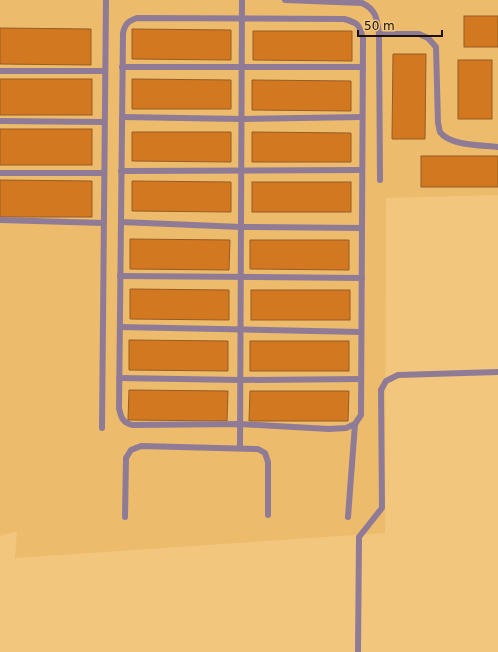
<svg xmlns="http://www.w3.org/2000/svg" width="498" height="652" font-family="'DejaVu Sans',sans-serif">
	<style>
		.built { fill: #ecbb6b }
		.building { fill: #d27820; stroke: #985c28 }
		.lines { fill: none; stroke-linecap: round; stroke-linejoin: round }
		.lane { stroke: #907b96; stroke-width: 6 }
	</style>
	<rect width="100%" height="100%" fill="#f3c67e"/>
	<polygon class="built" points="0,0 498,0 498,195 386,198 385,533 15,558 17,531 0,536"/>
	<g class="building">
		<rect x="464" y="16" width="34" height="31"/>
		<polygon points="0,28 91,29 91,65 0,64"/>
		<polygon points="132,29 231,30 231,60 132,59"/>
		<polygon points="253,31 352,31 352,61 253,60"/>
		<polygon points="393,54 426,54 425,139 392,139"/>
		<rect x="458" y="60" width="34" height="59"/>
		<rect x="0" y="79" width="92" height="36"/>
		<polygon points="132,79 231,80 231,109 132,109"/>
		<polygon points="252,80 351,81 351,111 252,110"/>
		<rect x="0" y="129" width="92" height="36"/>
		<polygon points="132,132 231,132 231,162 132,161"/>
		<polygon points="252,132 351,133 351,162 252,162"/>
		<rect x="421" y="156" width="77" height="31"/>
		<polygon points="0,180 92,181 92,217 0,217"/>
		<polygon points="132,181 231,182 231,212 132,211"/>
		<rect x="252" y="182" width="99" height="30"/>
		<polygon points="130,239 230,240 229,270 130,269"/>
		<polygon points="250,240 349,240 349,270 250,269"/>
		<polygon points="130,289 229,290 229,320 130,319"/>
		<rect x="251" y="290" width="99" height="30"/>
		<polygon points="129,340 228,341 228,371 129,370"/>
		<rect x="250" y="341" width="99" height="30"/>
		<polygon points="129,390 228,391 227,421 128,420"/>
		<polygon points="250,391 349,391 348,421 249,421"/>
	</g>
	<g class="lines">
		<g class="lane">
			<path d="M285,0L362,3C377,10 377,20 379,34L380,180"/>
			<path d="M137,18L344,19C358,23 359,24 363,38L361,415L355,424L346,428L329,429L240,424L132,425C122,422 121,417 119,408L123,33C125,24 128,21 137,18Z"/>
			<path d="M379,34H419L428,38L436,47L438,123C439,126 439,130 440,132C450,146 482,145 498,147"/>
			<polyline points="122,67 363,67"/>
			<polyline points="0,71 105,71"/>
			<polyline points="122,117 242,119 362,117"/>
			<polyline points="0,121 104,122"/>
			<polyline points="121,171 362,170"/>
			<polyline points="0,173 104,173"/>
			<polyline points="0,220 104,223"/>
			<polyline points="121,222 241,227 362,228"/>
			<polyline points="120,276 362,278"/>
			<polyline points="120,327 361,332"/>
			<polyline points="119,378 240,380 361,379"/>
			<polyline points="102,428 106,0"/>
			<polyline points="240,447 242,0"/>
			<polyline points="125,517 126,458 131,450 141,446 258,449 265,453 268,462 268,515"/>
			<polyline points="348,517 355,424"/>
			<polyline points="358,652 359,537 382,508 381,390 386,381 398,375 498,372"/>
		</g>
	</g>
	<path d="M358 30v6h84v-6" fill="none" stroke="#1d1100" stroke-width="2"/>
	<text x="364" y="30" font-size="12" fill="#1d1100" stroke="#f3c67e" stroke-width="3" paint-order="stroke">50 m</text>
</svg>
